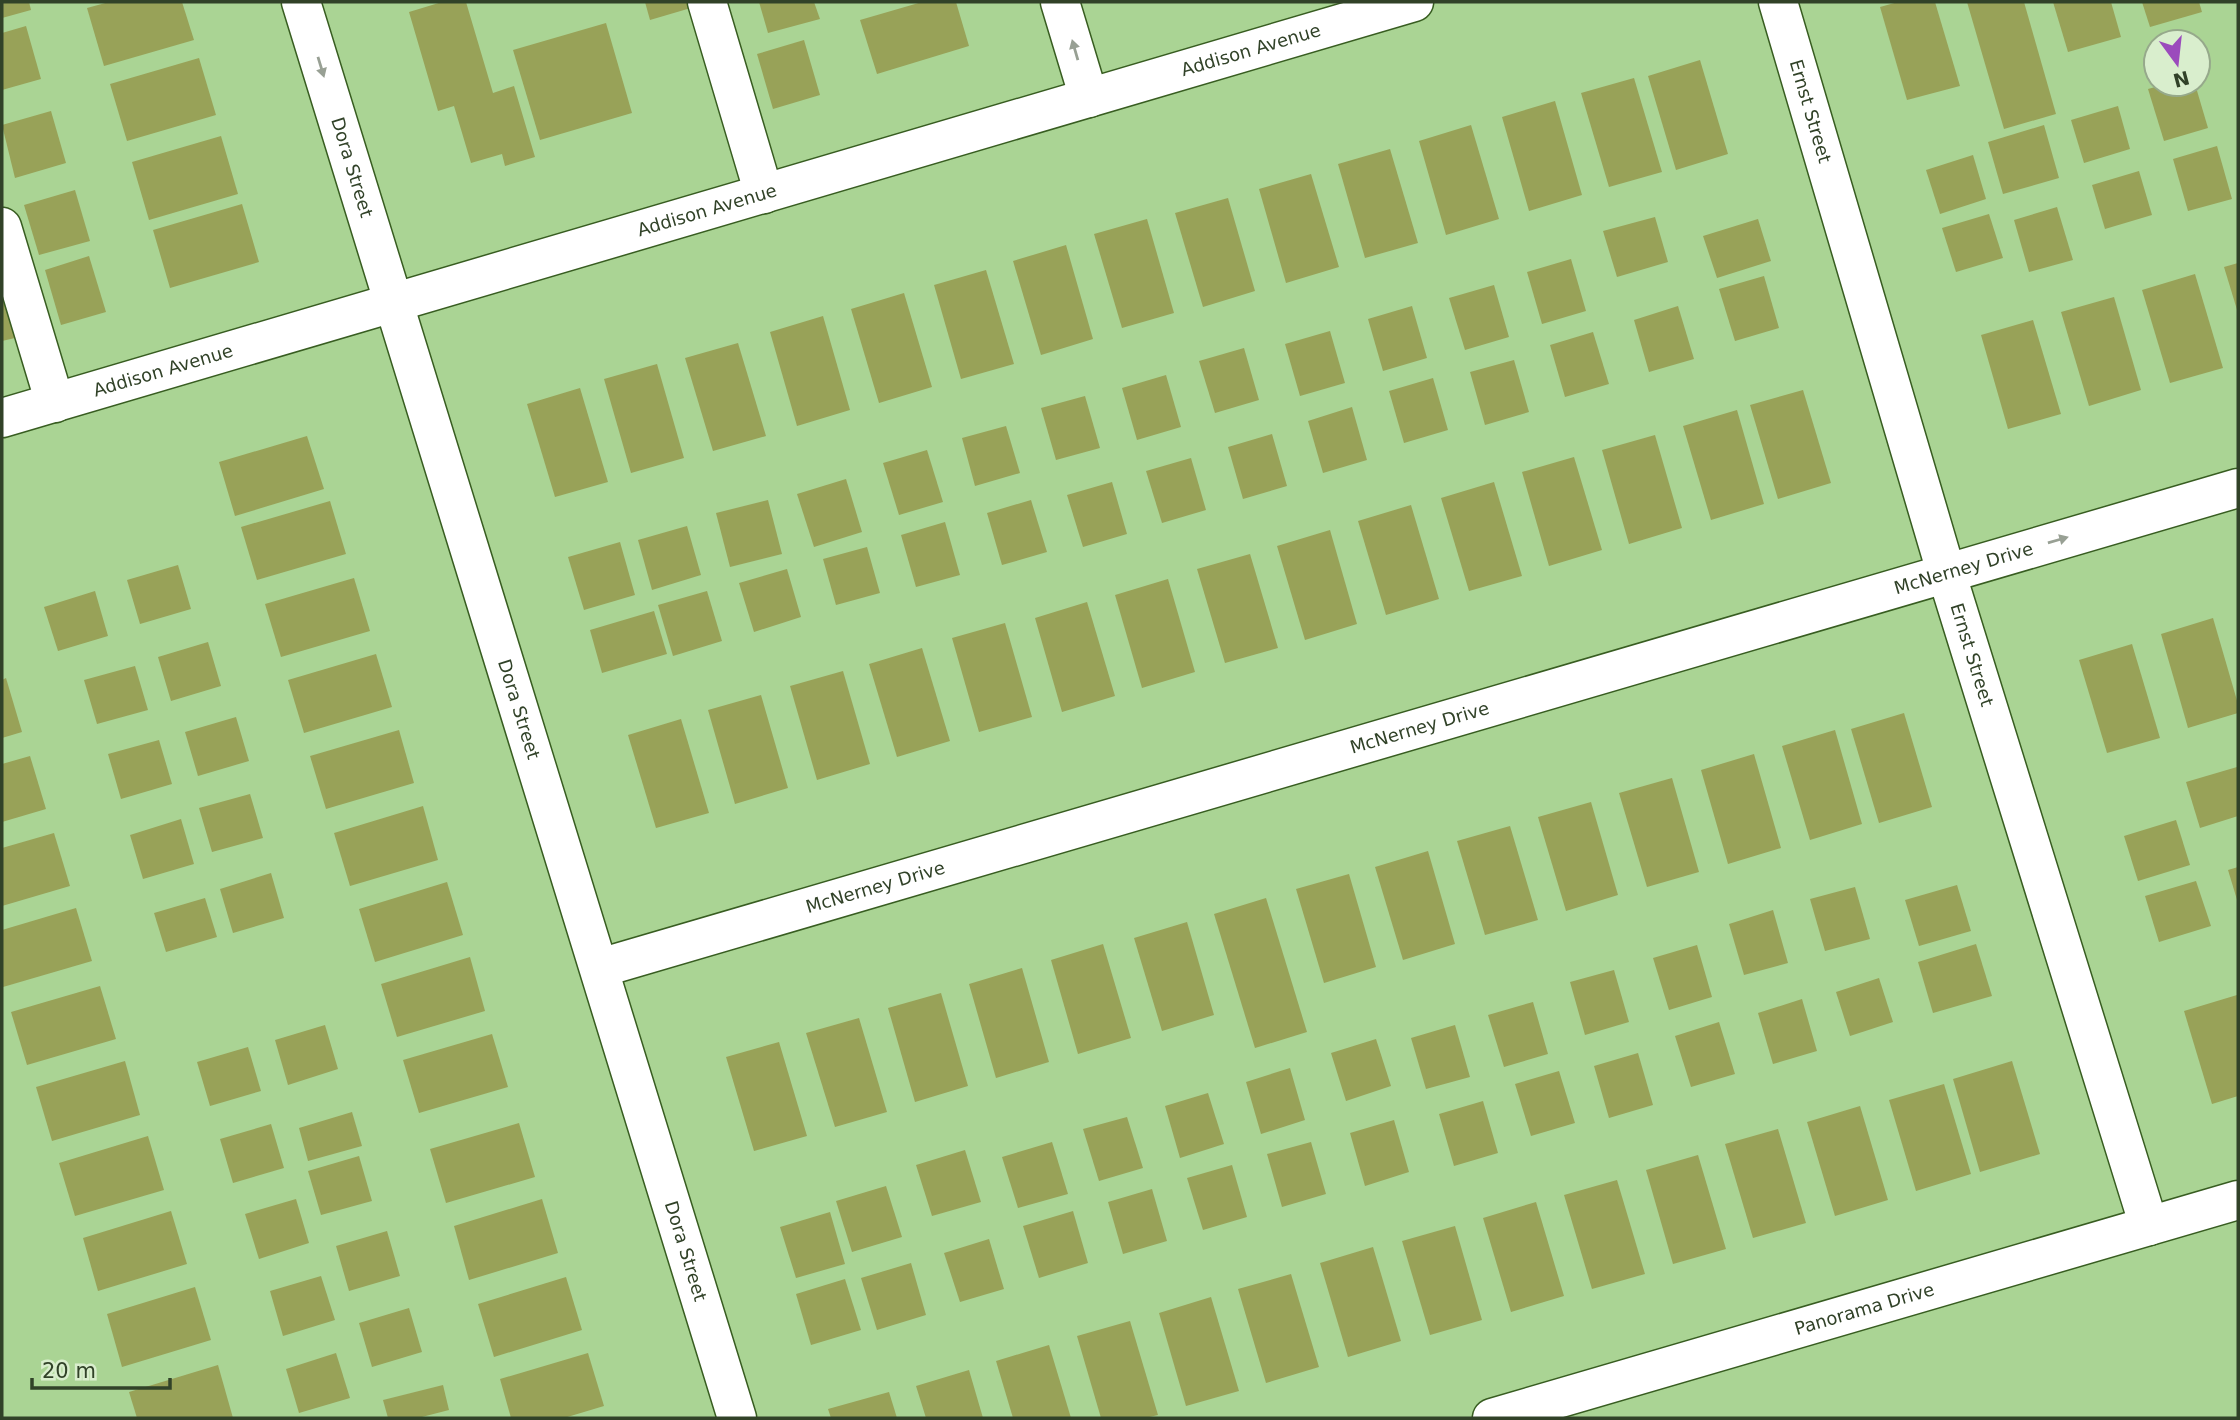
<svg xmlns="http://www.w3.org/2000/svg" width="2240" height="1420" font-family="'DejaVu Sans',sans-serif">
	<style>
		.building { fill: #98a258 }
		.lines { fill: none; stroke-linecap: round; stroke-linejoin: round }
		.minor-casing { stroke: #385d21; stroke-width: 41 }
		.minor { stroke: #fff; stroke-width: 38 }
		.oneway { fill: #98a094 }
		.labels { text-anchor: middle; stroke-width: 5; stroke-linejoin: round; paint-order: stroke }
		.street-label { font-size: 18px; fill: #314228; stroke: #d9eecd }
	</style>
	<rect width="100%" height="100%" fill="#aad494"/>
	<g class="building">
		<polygon points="2,2 29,2 31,10 2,18"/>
		<polygon points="109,2 182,2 194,40 104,66 87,8"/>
		<polygon points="442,2 466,2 493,93 514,86 535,157 505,166 502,154 471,163 454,106 438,111 409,12"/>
		<polygon points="645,2 700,2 701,5 650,20"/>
		<polygon points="759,2 814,2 820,19 768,33"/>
		<polygon points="922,2 956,2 969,46 877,74 860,20"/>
		<polygon points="1898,2 1935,2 1960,86 1907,100 1880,7"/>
		<polygon points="1967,2 2024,2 2056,114 2004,129"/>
		<polygon points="2053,2 2111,2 2121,37 2068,52"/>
		<polygon points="2142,2 2199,2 2202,12 2150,27"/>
		<polygon points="606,23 632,113 540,140 513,50"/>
		<polygon points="26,26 41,79 2,90 2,33"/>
		<polygon points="804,40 820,95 773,109 757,54"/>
		<polygon points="199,58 216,115 127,141 110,84"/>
		<polygon points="1700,60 1728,154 1676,170 1648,76"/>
		<polygon points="1634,78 1662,172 1609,187 1581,93"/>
		<polygon points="2166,84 2195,84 2208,128 2164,141 2148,89"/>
		<polygon points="1555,101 1582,195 1529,211 1502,117"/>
		<polygon points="2118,106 2130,149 2084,163 2071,120"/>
		<polygon points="51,111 66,163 15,178 2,125"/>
		<polygon points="1471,125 1499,219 1446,235 1419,141"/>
		<polygon points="2044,125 2059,178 2003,194 1988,142"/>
		<polygon points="221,136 238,194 149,220 132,162"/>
		<polygon points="2217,146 2232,199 2188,211 2173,159"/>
		<polygon points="1390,149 1418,243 1365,258 1338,164"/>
		<polygon points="1973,155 1986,199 1940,214 1926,170"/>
		<polygon points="2139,171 2152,215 2105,229 2092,185"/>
		<polygon points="1311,174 1339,267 1286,283 1259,189"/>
		<polygon points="75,190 90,241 39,255 24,205"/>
		<polygon points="1228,198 1255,291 1203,307 1175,213"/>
		<polygon points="242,204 259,262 170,288 153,230"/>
		<polygon points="2057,207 2073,260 2029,272 2014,220"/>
		<polygon points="1989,214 2003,258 1956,272 1942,228"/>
		<polygon points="1655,217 1668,262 1617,277 1603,231"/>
		<polygon points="1147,219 1174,313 1122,328 1094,234"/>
		<polygon points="1758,219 1771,261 1717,278 1703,236"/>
		<polygon points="1066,245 1093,339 1041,355 1013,261"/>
		<polygon points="89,256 106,312 61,325 45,270"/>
		<polygon points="1571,259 1586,311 1542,324 1527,272"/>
		<polygon points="2238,263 2238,313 2224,267"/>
		<polygon points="986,270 1014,364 961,379 934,285"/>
		<polygon points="2195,274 2223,368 2170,383 2142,290"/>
		<polygon points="1764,276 1779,328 1735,341 1719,289"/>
		<polygon points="1494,285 1509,337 1465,350 1449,298"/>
		<polygon points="904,293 932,387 879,403 851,309"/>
		<polygon points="2,295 15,338 2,341"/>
		<polygon points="2114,297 2141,390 2089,406 2061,312"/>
		<polygon points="1412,306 1427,358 1383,371 1368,319"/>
		<polygon points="1678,306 1694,359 1649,372 1634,320"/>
		<polygon points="823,316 850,410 797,426 770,332"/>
		<polygon points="2033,320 2061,414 2008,429 1981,335"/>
		<polygon points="1330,331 1345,383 1300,396 1285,344"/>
		<polygon points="1593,332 1609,384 1565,397 1550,345"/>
		<polygon points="738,343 766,436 713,451 685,358"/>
		<polygon points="1244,348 1259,400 1215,413 1199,361"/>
		<polygon points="1514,360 1529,412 1485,425 1470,372"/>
		<polygon points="657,364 684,458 631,473 604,379"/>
		<polygon points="1166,375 1181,427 1137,440 1122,388"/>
		<polygon points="1433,378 1448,430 1404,443 1389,391"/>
		<polygon points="580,388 608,482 555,497 527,404"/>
		<polygon points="1803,390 1831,483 1778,499 1750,405"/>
		<polygon points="1085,396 1100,448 1056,460 1041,408"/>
		<polygon points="1352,407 1367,460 1323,473 1308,421"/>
		<polygon points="1737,410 1764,504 1711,520 1683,426"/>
		<polygon points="1006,426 1020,473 975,486 962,438"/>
		<polygon points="1272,434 1287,486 1243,499 1228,447"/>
		<polygon points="1655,435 1682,528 1629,544 1602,450"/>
		<polygon points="307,436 324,489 235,516 219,462"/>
		<polygon points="927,450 943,502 899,515 883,463"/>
		<polygon points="1574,457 1602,550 1549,566 1522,472"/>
		<polygon points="1191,458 1206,510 1162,523 1146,471"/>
		<polygon points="846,479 862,532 814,547 797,494"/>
		<polygon points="1112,482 1127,534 1083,547 1067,495"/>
		<polygon points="1494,482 1522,576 1469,591 1441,498"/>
		<polygon points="768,500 782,554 730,567 716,513"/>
		<polygon points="1031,500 1047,552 1002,565 987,513"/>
		<polygon points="330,501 346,554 257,580 241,527"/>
		<polygon points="1411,505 1439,599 1386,615 1358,521"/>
		<polygon points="945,522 960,575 916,587 901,535"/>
		<polygon points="687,526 701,575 652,590 638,540"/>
		<polygon points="1330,530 1357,624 1305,640 1277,546"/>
		<polygon points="620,542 635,595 584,610 568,557"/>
		<polygon points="867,547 880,593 836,605 823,559"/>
		<polygon points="1250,554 1278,648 1225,663 1197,569"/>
		<polygon points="178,565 191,609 140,624 127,580"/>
		<polygon points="787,569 801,617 754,632 739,583"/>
		<polygon points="354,578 370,631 281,657 265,604"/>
		<polygon points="1168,579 1195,672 1142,688 1115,595"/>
		<polygon points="95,591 108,636 58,651 44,607"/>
		<polygon points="707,591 722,641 673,656 658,605"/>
		<polygon points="1087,602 1115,696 1062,712 1035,618"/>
		<polygon points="654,611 667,654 602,673 590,630"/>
		<polygon points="2213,618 2238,704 2238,713 2188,728 2161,634"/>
		<polygon points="1005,623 1032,717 979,732 952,638"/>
		<polygon points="208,642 221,686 171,701 158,657"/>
		<polygon points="2132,644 2160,738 2107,753 2079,660"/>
		<polygon points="922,648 950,741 897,757 869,664"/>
		<polygon points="376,654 392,707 304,733 288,680"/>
		<polygon points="135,666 148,710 97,724 84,680"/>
		<polygon points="843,671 870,764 817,780 790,686"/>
		<polygon points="6,678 22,732 2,738 2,680"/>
		<polygon points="761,695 788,788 735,804 708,710"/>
		<polygon points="1904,713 1932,807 1879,823 1851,729"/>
		<polygon points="236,717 249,761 198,776 185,732"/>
		<polygon points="681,719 709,813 656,828 628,735"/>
		<polygon points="399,730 414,783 326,809 310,756"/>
		<polygon points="1835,730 1862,824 1810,840 1782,746"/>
		<polygon points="159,740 172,784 121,799 108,754"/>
		<polygon points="1754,754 1781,848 1728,864 1701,770"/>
		<polygon points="30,756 46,809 2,822 2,764"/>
		<polygon points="2237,767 2238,816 2200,828 2186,782"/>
		<polygon points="1672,778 1699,872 1647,887 1619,793"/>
		<polygon points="250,794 263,838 212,852 199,808"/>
		<polygon points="1591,802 1618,895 1566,911 1538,817"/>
		<polygon points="423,806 438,860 350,886 334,833"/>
		<polygon points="181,819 194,864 143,879 130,835"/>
		<polygon points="2176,820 2190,865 2138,881 2124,836"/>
		<polygon points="1510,826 1538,920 1485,935 1457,841"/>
		<polygon points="54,833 70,886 2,906 2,848"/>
		<polygon points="1428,851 1455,944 1403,960 1375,867"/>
		<polygon points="2238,867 2238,903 2228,870"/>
		<polygon points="271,873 284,918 233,933 220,889"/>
		<polygon points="1349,874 1376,967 1324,983 1296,889"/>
		<polygon points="2196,881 2211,926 2159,942 2145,896"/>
		<polygon points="447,882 463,935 375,962 359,909"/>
		<polygon points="1957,885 1971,931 1919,946 1905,900"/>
		<polygon points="1855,887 1870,939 1825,951 1810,899"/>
		<polygon points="205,898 217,937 166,952 154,913"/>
		<polygon points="1266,898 1307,1032 1255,1048 1214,914"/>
		<polygon points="76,908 92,961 3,987 2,930"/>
		<polygon points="1773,910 1788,963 1744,975 1729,924"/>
		<polygon points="1187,922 1214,1015 1162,1031 1134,938"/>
		<polygon points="1103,944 1131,1038 1078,1054 1051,960"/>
		<polygon points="1976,944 1992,996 1933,1013 1918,962"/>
		<polygon points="1697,945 1712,997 1669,1010 1653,958"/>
		<polygon points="470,957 485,1011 397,1037 381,984"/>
		<polygon points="1022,968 1049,1062 996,1078 969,984"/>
		<polygon points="1614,970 1629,1022 1585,1035 1570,982"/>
		<polygon points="1879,978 1893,1022 1850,1036 1836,992"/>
		<polygon points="100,986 116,1039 27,1065 11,1012"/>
		<polygon points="941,993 968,1086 915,1102 888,1008"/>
		<polygon points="2237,995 2238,1096 2212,1104 2184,1011"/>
		<polygon points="1802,999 1817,1051 1773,1064 1758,1013"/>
		<polygon points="1533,1002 1548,1054 1504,1067 1488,1015"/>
		<polygon points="859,1018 887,1112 835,1127 806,1033"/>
		<polygon points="1719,1022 1735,1074 1691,1087 1675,1036"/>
		<polygon points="325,1025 338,1069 288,1085 275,1040"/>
		<polygon points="1455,1025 1470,1077 1426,1089 1411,1038"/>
		<polygon points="492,1034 508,1087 419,1113 403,1060"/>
		<polygon points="1376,1039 1391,1086 1346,1101 1331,1053"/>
		<polygon points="779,1042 807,1136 754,1151 726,1057"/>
		<polygon points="248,1047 261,1091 210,1106 197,1062"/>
		<polygon points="1638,1053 1653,1105 1609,1118 1594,1066"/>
		<polygon points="125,1061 140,1115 52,1141 36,1087"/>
		<polygon points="2012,1061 2040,1154 1980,1172 1953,1079"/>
		<polygon points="1290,1068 1305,1120 1261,1134 1246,1082"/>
		<polygon points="1559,1071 1575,1123 1531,1136 1515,1084"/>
		<polygon points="1944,1084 1971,1174 1916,1191 1889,1100"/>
		<polygon points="1208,1093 1224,1144 1180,1158 1165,1106"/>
		<polygon points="1483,1101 1498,1153 1454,1166 1439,1114"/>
		<polygon points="1860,1106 1888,1200 1835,1216 1807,1122"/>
		<polygon points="352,1112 362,1146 308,1161 299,1128"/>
		<polygon points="1127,1117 1143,1168 1099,1181 1083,1129"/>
		<polygon points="1394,1120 1409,1172 1365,1186 1350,1133"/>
		<polygon points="519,1123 535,1177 446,1203 430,1149"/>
		<polygon points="271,1124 284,1168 233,1183 220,1139"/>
		<polygon points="1778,1129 1806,1223 1753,1238 1725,1144"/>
		<polygon points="148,1136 164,1190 75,1216 59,1163"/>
		<polygon points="1052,1142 1068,1194 1018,1208 1002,1157"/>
		<polygon points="1311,1142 1326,1194 1282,1207 1267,1154"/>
		<polygon points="965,1150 981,1202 932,1216 916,1165"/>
		<polygon points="1698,1155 1726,1249 1673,1264 1646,1170"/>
		<polygon points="359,1156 372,1201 321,1215 308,1171"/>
		<polygon points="1232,1165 1247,1217 1203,1230 1187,1178"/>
		<polygon points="1617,1180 1645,1274 1592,1289 1564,1195"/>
		<polygon points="886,1186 902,1237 852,1252 836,1201"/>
		<polygon points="1152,1189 1167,1241 1123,1254 1108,1202"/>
		<polygon points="296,1199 309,1243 259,1259 245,1214"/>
		<polygon points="542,1199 558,1253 469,1280 454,1226"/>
		<polygon points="1536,1202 1564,1296 1511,1312 1483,1218"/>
		<polygon points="171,1211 187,1264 98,1291 83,1238"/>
		<polygon points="1073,1211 1088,1263 1039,1278 1023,1226"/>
		<polygon points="830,1212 845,1264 796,1278 780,1227"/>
		<polygon points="1455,1226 1482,1320 1430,1335 1402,1241"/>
		<polygon points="387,1231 400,1276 349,1291 336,1246"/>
		<polygon points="989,1239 1004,1289 960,1302 944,1253"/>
		<polygon points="1373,1247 1401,1341 1348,1357 1320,1263"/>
		<polygon points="911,1263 926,1315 877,1330 861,1278"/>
		<polygon points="1291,1274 1319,1367 1266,1383 1238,1289"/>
		<polygon points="321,1276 335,1320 283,1336 270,1291"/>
		<polygon points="566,1277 582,1330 494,1357 478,1304"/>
		<polygon points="845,1279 861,1330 811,1345 796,1294"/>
		<polygon points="195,1287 211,1340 122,1367 107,1314"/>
		<polygon points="1211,1297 1239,1391 1186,1406 1159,1313"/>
		<polygon points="409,1308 422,1352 372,1367 359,1323"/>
		<polygon points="1130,1321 1158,1415 1145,1418 1101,1418 1077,1336"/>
		<polygon points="1049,1345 1071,1418 1013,1418 996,1361"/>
		<polygon points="336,1353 350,1398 299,1413 286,1369"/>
		<polygon points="588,1353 604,1406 564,1418 511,1418 500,1379"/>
		<polygon points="218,1365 233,1418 137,1418 129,1392"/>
		<polygon points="969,1370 983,1418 926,1418 916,1386"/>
		<polygon points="443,1385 449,1410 418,1418 388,1418 383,1400"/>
		<polygon points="889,1392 897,1418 831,1418 828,1409"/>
	</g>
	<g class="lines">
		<g class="minor-casing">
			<g id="minor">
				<path id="s1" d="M301,2L737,1418"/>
				<polyline points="707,2 764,194"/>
				<polyline points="1060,2 1089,98"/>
				<path id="s2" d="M1778,2L1946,572L2149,1226"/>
				<polyline points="2,227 55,403"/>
				<path id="s3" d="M2,418L1414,2"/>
				<path id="s4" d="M600,968L2238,488"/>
				<path id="s5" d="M1492,1418L2238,1200"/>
			</g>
		</g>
		<use href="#minor" class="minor"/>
	</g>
	<defs><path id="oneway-solid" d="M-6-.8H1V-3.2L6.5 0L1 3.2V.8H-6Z" transform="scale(1.75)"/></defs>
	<g class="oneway">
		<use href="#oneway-solid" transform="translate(1075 50) rotate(-106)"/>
		<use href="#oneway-solid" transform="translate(321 67) rotate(73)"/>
		<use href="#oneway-solid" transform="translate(2058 540) rotate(-16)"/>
	</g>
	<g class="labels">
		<g class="street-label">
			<text dy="6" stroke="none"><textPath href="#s3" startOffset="1302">Addison Avenue</textPath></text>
			<text dy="6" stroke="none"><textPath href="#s2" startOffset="114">Ernst Street</textPath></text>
			<text dy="6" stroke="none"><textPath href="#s1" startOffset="173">Dora Street</textPath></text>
			<text dy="6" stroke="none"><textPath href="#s3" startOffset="735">Addison Avenue</textPath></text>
			<text dy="6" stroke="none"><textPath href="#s3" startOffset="168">Addison Avenue</textPath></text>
			<text dy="6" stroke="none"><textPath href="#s4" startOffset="1421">McNerney Drive</textPath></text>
			<text dy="6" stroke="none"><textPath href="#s2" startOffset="681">Ernst Street</textPath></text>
			<text dy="6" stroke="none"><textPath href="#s1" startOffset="740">Dora Street</textPath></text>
			<text dy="6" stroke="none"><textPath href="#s4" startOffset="854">McNerney Drive</textPath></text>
			<text dy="6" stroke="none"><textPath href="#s4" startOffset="287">McNerney Drive</textPath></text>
			<text dy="6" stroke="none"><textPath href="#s1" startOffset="1307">Dora Street</textPath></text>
			<text dy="6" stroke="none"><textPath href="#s5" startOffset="388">Panorama Drive</textPath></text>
		</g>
	</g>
	<rect width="2240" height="1420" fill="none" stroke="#314228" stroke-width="7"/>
	<g transform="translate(2177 63) rotate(165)"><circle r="33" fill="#d9eecd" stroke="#96a98b" stroke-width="2"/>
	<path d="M0-5L12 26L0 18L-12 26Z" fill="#9b4bbc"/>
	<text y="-10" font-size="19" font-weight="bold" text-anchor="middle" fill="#314228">N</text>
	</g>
	<path d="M32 1378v10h138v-10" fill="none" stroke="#314228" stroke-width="3.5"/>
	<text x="42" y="1378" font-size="21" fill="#314228" stroke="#d9eecd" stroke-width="5" paint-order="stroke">20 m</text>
</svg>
